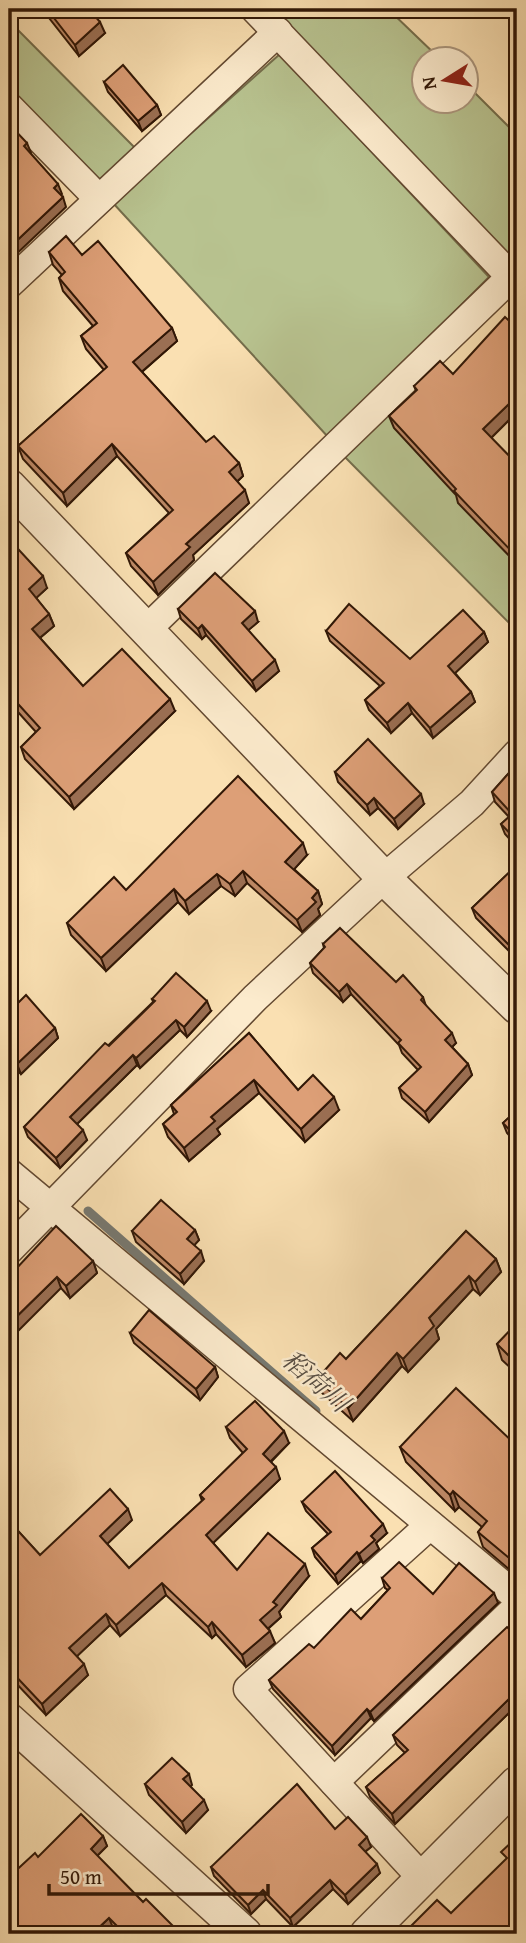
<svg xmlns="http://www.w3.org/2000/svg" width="526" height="1943" font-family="'Gentium Book Plus','Noto Serif JP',serif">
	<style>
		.green { fill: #b8c390; stroke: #746d4b; stroke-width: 2 }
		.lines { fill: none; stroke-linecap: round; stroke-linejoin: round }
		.stream { stroke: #777971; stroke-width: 9 }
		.minor-casing { stroke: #634931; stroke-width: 31 }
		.tertiary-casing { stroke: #634931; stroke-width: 36 }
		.minor { stroke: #fcebcd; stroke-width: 28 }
		.tertiary { stroke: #fcebcd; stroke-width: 33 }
		.wall { fill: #be8966; stroke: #311706; stroke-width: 2 }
		.shaded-wall { fill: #9b6f53; stroke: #311706; stroke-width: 2 }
		.building { fill: #dd9f77; stroke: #311706; stroke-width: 2 }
		.labels { text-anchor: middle; stroke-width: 5; stroke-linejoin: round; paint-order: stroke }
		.water-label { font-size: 26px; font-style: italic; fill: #5a5045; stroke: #fcebcd }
	</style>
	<rect width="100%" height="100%" fill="#fae0b2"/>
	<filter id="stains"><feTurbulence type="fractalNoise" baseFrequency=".00286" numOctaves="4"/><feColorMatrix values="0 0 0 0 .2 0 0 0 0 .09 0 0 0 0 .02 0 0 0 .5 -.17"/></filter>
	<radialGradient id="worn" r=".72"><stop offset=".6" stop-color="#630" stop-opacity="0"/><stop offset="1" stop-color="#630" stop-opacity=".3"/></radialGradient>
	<g class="green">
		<polygon points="266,9 388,9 440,59 424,60 424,102 466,102 467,85 517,135 517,283"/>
		<polygon points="9,21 144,157 99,199 9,107"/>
		<polygon points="280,54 489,277 329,438 113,203"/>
		<polygon points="392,391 517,526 517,631 335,447"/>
	</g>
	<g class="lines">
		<polyline class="stream" points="88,1211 316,1411"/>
		<g class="minor-casing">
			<g id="minor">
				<polyline points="255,9 517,283"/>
				<polyline points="9,107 99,199"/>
				<polyline points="9,284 278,32"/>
				<polyline points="146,630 511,277"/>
				<polyline points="9,1173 517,1597"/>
				<polyline points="9,1250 255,998 384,878 472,803 517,754"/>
				<polyline points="334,1782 517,1607"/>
				<polyline points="422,1878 248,1689 430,1525"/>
			</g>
		</g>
		<g class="tertiary-casing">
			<g id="tertiary">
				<polyline points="9,486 384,878 517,1007"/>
				<polyline points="9,1720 245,1934"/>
				<polyline points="367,1934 517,1783"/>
			</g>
		</g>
		<use href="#minor" class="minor"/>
		<use href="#tertiary" class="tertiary"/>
	</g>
	<g class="wall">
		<polygon points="42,9 78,9 105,33 79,56"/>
		<polygon points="104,82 157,105 161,115 142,131 108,92"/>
		<polygon points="49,252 82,255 172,328 177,341 142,372 206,442 239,463 243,476 237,482 249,503 193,555 194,560 158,595 131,566 126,553 169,513 117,456 67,506 23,459 18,446 104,370 86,349 81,336 93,326 63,291 59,278 62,275 53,265"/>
		<polygon points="517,328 517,412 491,438 517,464 517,564 458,503 456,495 394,428 389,416 416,391 414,386 453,374"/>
		<polygon points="9,560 47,588 36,598 49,614 54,626 40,638 83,686 175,711 74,809 25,759 21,747 36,732 9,702"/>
		<polygon points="178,609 258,622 248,630 279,671 256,691 206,635 202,639 181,619"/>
		<polygon points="326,631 410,659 484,632 488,642 455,673 471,692 475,702 433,738 412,713 391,733 369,710 365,700 380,686 330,641"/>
		<polygon points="517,764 517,847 505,834 501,824 509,817 495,802 492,792"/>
		<polygon points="335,772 424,804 398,829 378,808 370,815 338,782"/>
		<polygon points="307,855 294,869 318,891 322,904 318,909 320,915 302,932 247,883 235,896 221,886 189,914 178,902 106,971 71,935 67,923 126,890"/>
		<polygon points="517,865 517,959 476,918 472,908"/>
		<polygon points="323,944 423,997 426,1006 456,1043 452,1047 468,1064 472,1075 429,1122 402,1098 399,1088 418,1070 402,1053 399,1045 351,994 343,1002 313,973 310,963 324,948"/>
		<polygon points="152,999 211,1011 187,1037 180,1030 140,1068 137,1065 77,1124 87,1140 60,1168 28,1137 24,1127 153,1002"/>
		<polygon points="9,1012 55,1028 58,1038 21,1074 9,1063"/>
		<polygon points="249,1033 298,1090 339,1110 305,1142 259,1093 217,1129 220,1134 189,1161 168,1137 163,1124 174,1114 171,1105"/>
		<polygon points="517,1110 517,1144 507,1133 503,1123"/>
		<polygon points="195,1230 199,1240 194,1245 204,1261 184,1284 136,1242 132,1231"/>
		<polygon points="466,1231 496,1259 501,1272 480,1295 473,1289 436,1329 439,1339 408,1372 402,1366 353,1421 321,1392 317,1379 346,1359"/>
		<polygon points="93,1261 97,1273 70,1298 61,1288 15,1270"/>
		<polygon points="517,1323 517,1374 502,1360 497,1344"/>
		<polygon points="130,1333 215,1367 218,1377 200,1400 134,1343"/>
		<polygon points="226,1427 289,1443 271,1462 280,1479 213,1543 237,1570 309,1576 279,1612 281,1617 268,1629 275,1643 246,1667 216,1634 212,1638 166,1595 120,1636 110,1625 77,1656 88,1675 46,1715 13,1680 9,1669 9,1521 40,1555 132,1520 107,1544 129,1568 202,1501 200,1495 243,1453 230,1438"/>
		<polygon points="517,1446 517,1576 483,1547 478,1532 482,1527 459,1507 455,1511 406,1462 400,1447"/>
		<polygon points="302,1502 387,1533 376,1543 379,1549 363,1563 361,1561 338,1584 315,1557 312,1548 328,1534 306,1511"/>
		<polygon points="382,1578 433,1594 498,1603 374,1721 371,1718 335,1755 273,1689 269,1680 314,1648 361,1619 388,1590 385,1588"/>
		<polygon points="517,1636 517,1705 395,1824 370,1797 366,1787 405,1753 397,1745 393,1735"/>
		<polygon points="145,1784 192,1785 190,1786 208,1810 186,1833 149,1795"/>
		<polygon points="335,1829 371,1847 365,1852 380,1873 348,1904 333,1889 293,1927 266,1899 251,1914 214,1876 211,1867"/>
		<polygon points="103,1836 107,1846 97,1856 143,1902 181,1934 119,1934 113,1928 106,1934 9,1934 38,1857"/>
	</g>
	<g class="shaded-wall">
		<polygon points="100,22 105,33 79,56 75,45"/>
		<polygon points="157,105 161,115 142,131 138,121"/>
		<polygon points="27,143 31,153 27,156 24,146"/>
		<polygon points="58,184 62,194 58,198 54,188"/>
		<polygon points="63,197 66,207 9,261 9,248"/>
		<polygon points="172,328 177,341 138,375 133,362"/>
		<polygon points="516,397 517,400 517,412 487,442 483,429"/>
		<polygon points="112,444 117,456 67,506 63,493"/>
		<polygon points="239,463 243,476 233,485 229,472"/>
		<polygon points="245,490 249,503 193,555 194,560 158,595 153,582 186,544"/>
		<polygon points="43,576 47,588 33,601 29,589"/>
		<polygon points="255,611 258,622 245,633 242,623"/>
		<polygon points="49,614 54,626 36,641 32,629"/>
		<polygon points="202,625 206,635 202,639 198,629"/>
		<polygon points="484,632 488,642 452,676 448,666"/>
		<polygon points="275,660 279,671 256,691 252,681"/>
		<polygon points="471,692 475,702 433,738 430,728"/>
		<polygon points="170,699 175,711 74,809 69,797"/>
		<polygon points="408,703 412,713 391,733 387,723"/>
		<polygon points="421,794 424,804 398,829 394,819"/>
		<polygon points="374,798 378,808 370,815 367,805"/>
		<polygon points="303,843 307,855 290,874 285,862"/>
		<polygon points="243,871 247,883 235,896 230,884"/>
		<polygon points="217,874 221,886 189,914 185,901"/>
		<polygon points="174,889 178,902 106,971 101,958"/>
		<polygon points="318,891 322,904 318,909 320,915 302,932 297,920 312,898"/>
		<polygon points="347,984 351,994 343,1002 339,992"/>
		<polygon points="207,1001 211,1011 187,1037 184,1027"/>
		<polygon points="176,1020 180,1030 140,1068 136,1058"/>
		<polygon points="55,1028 58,1038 21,1074 17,1064"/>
		<polygon points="452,1033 456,1043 449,1050 445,1040"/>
		<polygon points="133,1055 137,1065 74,1127 70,1117"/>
		<polygon points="468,1064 472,1075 429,1122 425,1112"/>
		<polygon points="254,1080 259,1093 217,1129 220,1134 189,1161 184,1148 211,1117"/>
		<polygon points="334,1097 339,1110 305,1142 301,1129"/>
		<polygon points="83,1130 87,1140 60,1168 56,1158"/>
		<polygon points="10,1197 14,1208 9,1213 9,1198"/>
		<polygon points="195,1230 199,1240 191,1249 187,1239"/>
		<polygon points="201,1251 204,1261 184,1284 180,1274"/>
		<polygon points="496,1259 501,1272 480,1295 475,1282"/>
		<polygon points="93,1261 97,1273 70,1298 66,1286"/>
		<polygon points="469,1276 473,1289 436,1329 439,1339 408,1372 403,1359 429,1318"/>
		<polygon points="57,1277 61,1288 9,1340 9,1324"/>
		<polygon points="397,1353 402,1366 353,1421 348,1408"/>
		<polygon points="215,1367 218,1377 200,1400 196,1389"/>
		<polygon points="284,1431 289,1443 267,1465 263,1454"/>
		<polygon points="276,1467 280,1479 210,1546 206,1535"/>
		<polygon points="453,1491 459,1507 455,1511 450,1495"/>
		<polygon points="128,1509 132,1520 104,1547 100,1536"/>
		<polygon points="383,1524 387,1533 376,1543 379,1549 363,1563 359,1554 371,1536"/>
		<polygon points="357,1552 361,1561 338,1584 335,1575"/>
		<polygon points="305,1564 309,1576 279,1612 281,1617 264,1632 260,1620 273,1602"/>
		<polygon points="162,1583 166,1595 120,1636 116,1625"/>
		<polygon points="494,1593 498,1603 374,1721 370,1712"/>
		<polygon points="106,1614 110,1625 73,1660 69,1648"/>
		<polygon points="212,1622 216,1634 212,1638 208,1627"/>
		<polygon points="270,1631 275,1643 246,1667 242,1655"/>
		<polygon points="84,1664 88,1675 46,1715 42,1704"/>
		<polygon points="517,1691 517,1705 395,1824 392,1814"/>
		<polygon points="367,1709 371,1718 335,1755 332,1746"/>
		<polygon points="189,1774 192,1785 187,1789 183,1779"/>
		<polygon points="204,1800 208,1810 186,1833 182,1822"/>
		<polygon points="103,1836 107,1846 94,1859 91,1849"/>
		<polygon points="367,1837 371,1847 362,1854 359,1845"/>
		<polygon points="377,1864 380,1873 348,1904 345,1895"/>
		<polygon points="330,1880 333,1889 293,1927 290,1918"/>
		<polygon points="263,1890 266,1899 251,1914 248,1905"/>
		<polygon points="109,1918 113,1928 106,1934 92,1934"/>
	</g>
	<g class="building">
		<polygon points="47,9 89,9 100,22 75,45"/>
		<polygon points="123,65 157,105 138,121 104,82"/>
		<polygon points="9,124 27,143 24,146 58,184 54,188 63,197 9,248"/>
		<polygon points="66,236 82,255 98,241 172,328 133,362 206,442 214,436 239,463 229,472 245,490 186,544 190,547 153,582 126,553 173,510 112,444 63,493 18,446 107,367 81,336 97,323 59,278 65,272 49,252"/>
		<polygon points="505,317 517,328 517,398 516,397 483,429 517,464 517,557 454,491 456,489 389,416 417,390 414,386 440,361 453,374"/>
		<polygon points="19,550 43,576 29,589 49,614 32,629 83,686 122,649 170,699 69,797 21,747 40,728 9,694 9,560"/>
		<polygon points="215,573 255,611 242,623 275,660 252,681 202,625 198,629 178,609"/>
		<polygon points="349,604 410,659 463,610 484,632 448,666 471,692 430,728 408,703 387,723 365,700 384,683 326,631"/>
		<polygon points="368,739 421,794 394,819 374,798 367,805 335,772"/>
		<polygon points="517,764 517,841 501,824 512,814 492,792"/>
		<polygon points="238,776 303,843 285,862 318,891 312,898 316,902 297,920 243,871 230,884 217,874 185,901 174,889 101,958 67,923 114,877 126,890"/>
		<polygon points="517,865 517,953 472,908"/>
		<polygon points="340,928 396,982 403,975 423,997 421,1000 452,1033 445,1040 468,1064 425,1112 399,1088 421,1067 398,1043 401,1040 347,984 339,992 310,963 325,947 323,944"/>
		<polygon points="176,973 207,1001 184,1027 176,1020 136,1058 133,1055 70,1117 83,1130 56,1158 24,1127 105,1043 109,1046 155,1001 152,999"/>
		<polygon points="26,995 55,1028 17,1064 9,1057 9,1012"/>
		<polygon points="249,1033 298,1090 313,1075 334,1097 301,1129 254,1080 211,1117 215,1121 184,1148 163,1124 177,1112 171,1105"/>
		<polygon points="517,1110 517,1138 503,1123"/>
		<polygon points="161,1200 195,1230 187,1239 201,1251 180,1274 132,1231"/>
		<polygon points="56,1226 93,1261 66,1286 57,1277 9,1324 9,1263 15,1270"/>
		<polygon points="466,1231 496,1259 475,1282 469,1276 429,1318 434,1326 403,1359 397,1353 348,1408 317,1379 340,1353 346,1359"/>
		<polygon points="149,1310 215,1367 196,1389 130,1333"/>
		<polygon points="517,1323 517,1364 497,1344"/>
		<polygon points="456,1388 517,1446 517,1561 515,1563 478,1532 487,1521 453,1491 450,1495 400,1447"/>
		<polygon points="255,1401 284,1431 263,1454 276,1467 206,1535 237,1570 268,1533 305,1564 273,1602 277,1605 260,1620 270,1631 242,1655 212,1622 208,1627 162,1583 116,1625 106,1614 69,1648 84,1664 42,1704 9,1669 13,1665 9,1660 9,1521 40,1555 110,1489 128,1509 100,1536 129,1568 204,1499 200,1495 247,1449 226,1427"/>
		<polygon points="335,1471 383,1524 371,1536 375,1540 359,1554 357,1552 335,1575 312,1548 331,1532 302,1502"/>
		<polygon points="399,1562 433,1594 459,1563 494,1593 370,1712 367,1709 332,1746 269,1680 309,1644 314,1648 351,1609 361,1619 390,1588 382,1578"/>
		<polygon points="507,1627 517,1636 517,1691 392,1814 366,1787 408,1750 393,1735"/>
		<polygon points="172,1758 189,1774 183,1779 204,1800 182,1822 145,1784"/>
		<polygon points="297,1784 335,1829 348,1817 367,1837 359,1845 377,1864 345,1895 330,1880 290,1918 263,1890 248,1905 211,1867"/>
		<polygon points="81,1814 103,1836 91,1849 143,1902 146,1899 181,1934 125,1934 109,1918 92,1934 9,1934 9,1877 35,1853 38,1857"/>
		<polygon points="517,1837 517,1934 403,1934 437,1900 451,1913 507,1858 501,1852"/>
		<polygon points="202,1926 211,1934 194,1934"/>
	</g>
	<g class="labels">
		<g class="water-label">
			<text transform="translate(316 1381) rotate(41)" y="9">稻荷川</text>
		</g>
	</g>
	<rect width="526" height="1943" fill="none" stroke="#fae0b2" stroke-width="35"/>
	<rect x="10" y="10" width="505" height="1922" fill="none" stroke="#311706" stroke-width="3.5"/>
	<rect x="18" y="18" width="491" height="1908" fill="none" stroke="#311706" stroke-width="2"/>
	<g transform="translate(445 80) rotate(259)"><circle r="33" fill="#fcebcd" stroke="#ab967d" stroke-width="2"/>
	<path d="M0-5L12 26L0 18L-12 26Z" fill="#8f2418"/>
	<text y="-10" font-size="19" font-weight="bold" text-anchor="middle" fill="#311706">N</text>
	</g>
	<path d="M49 1884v10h219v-10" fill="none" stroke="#311706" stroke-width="3.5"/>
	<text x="60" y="1884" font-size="21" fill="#311706" stroke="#fcebcd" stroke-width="5" paint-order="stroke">50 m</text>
	<rect width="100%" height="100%" filter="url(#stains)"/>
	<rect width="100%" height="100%" fill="url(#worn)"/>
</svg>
